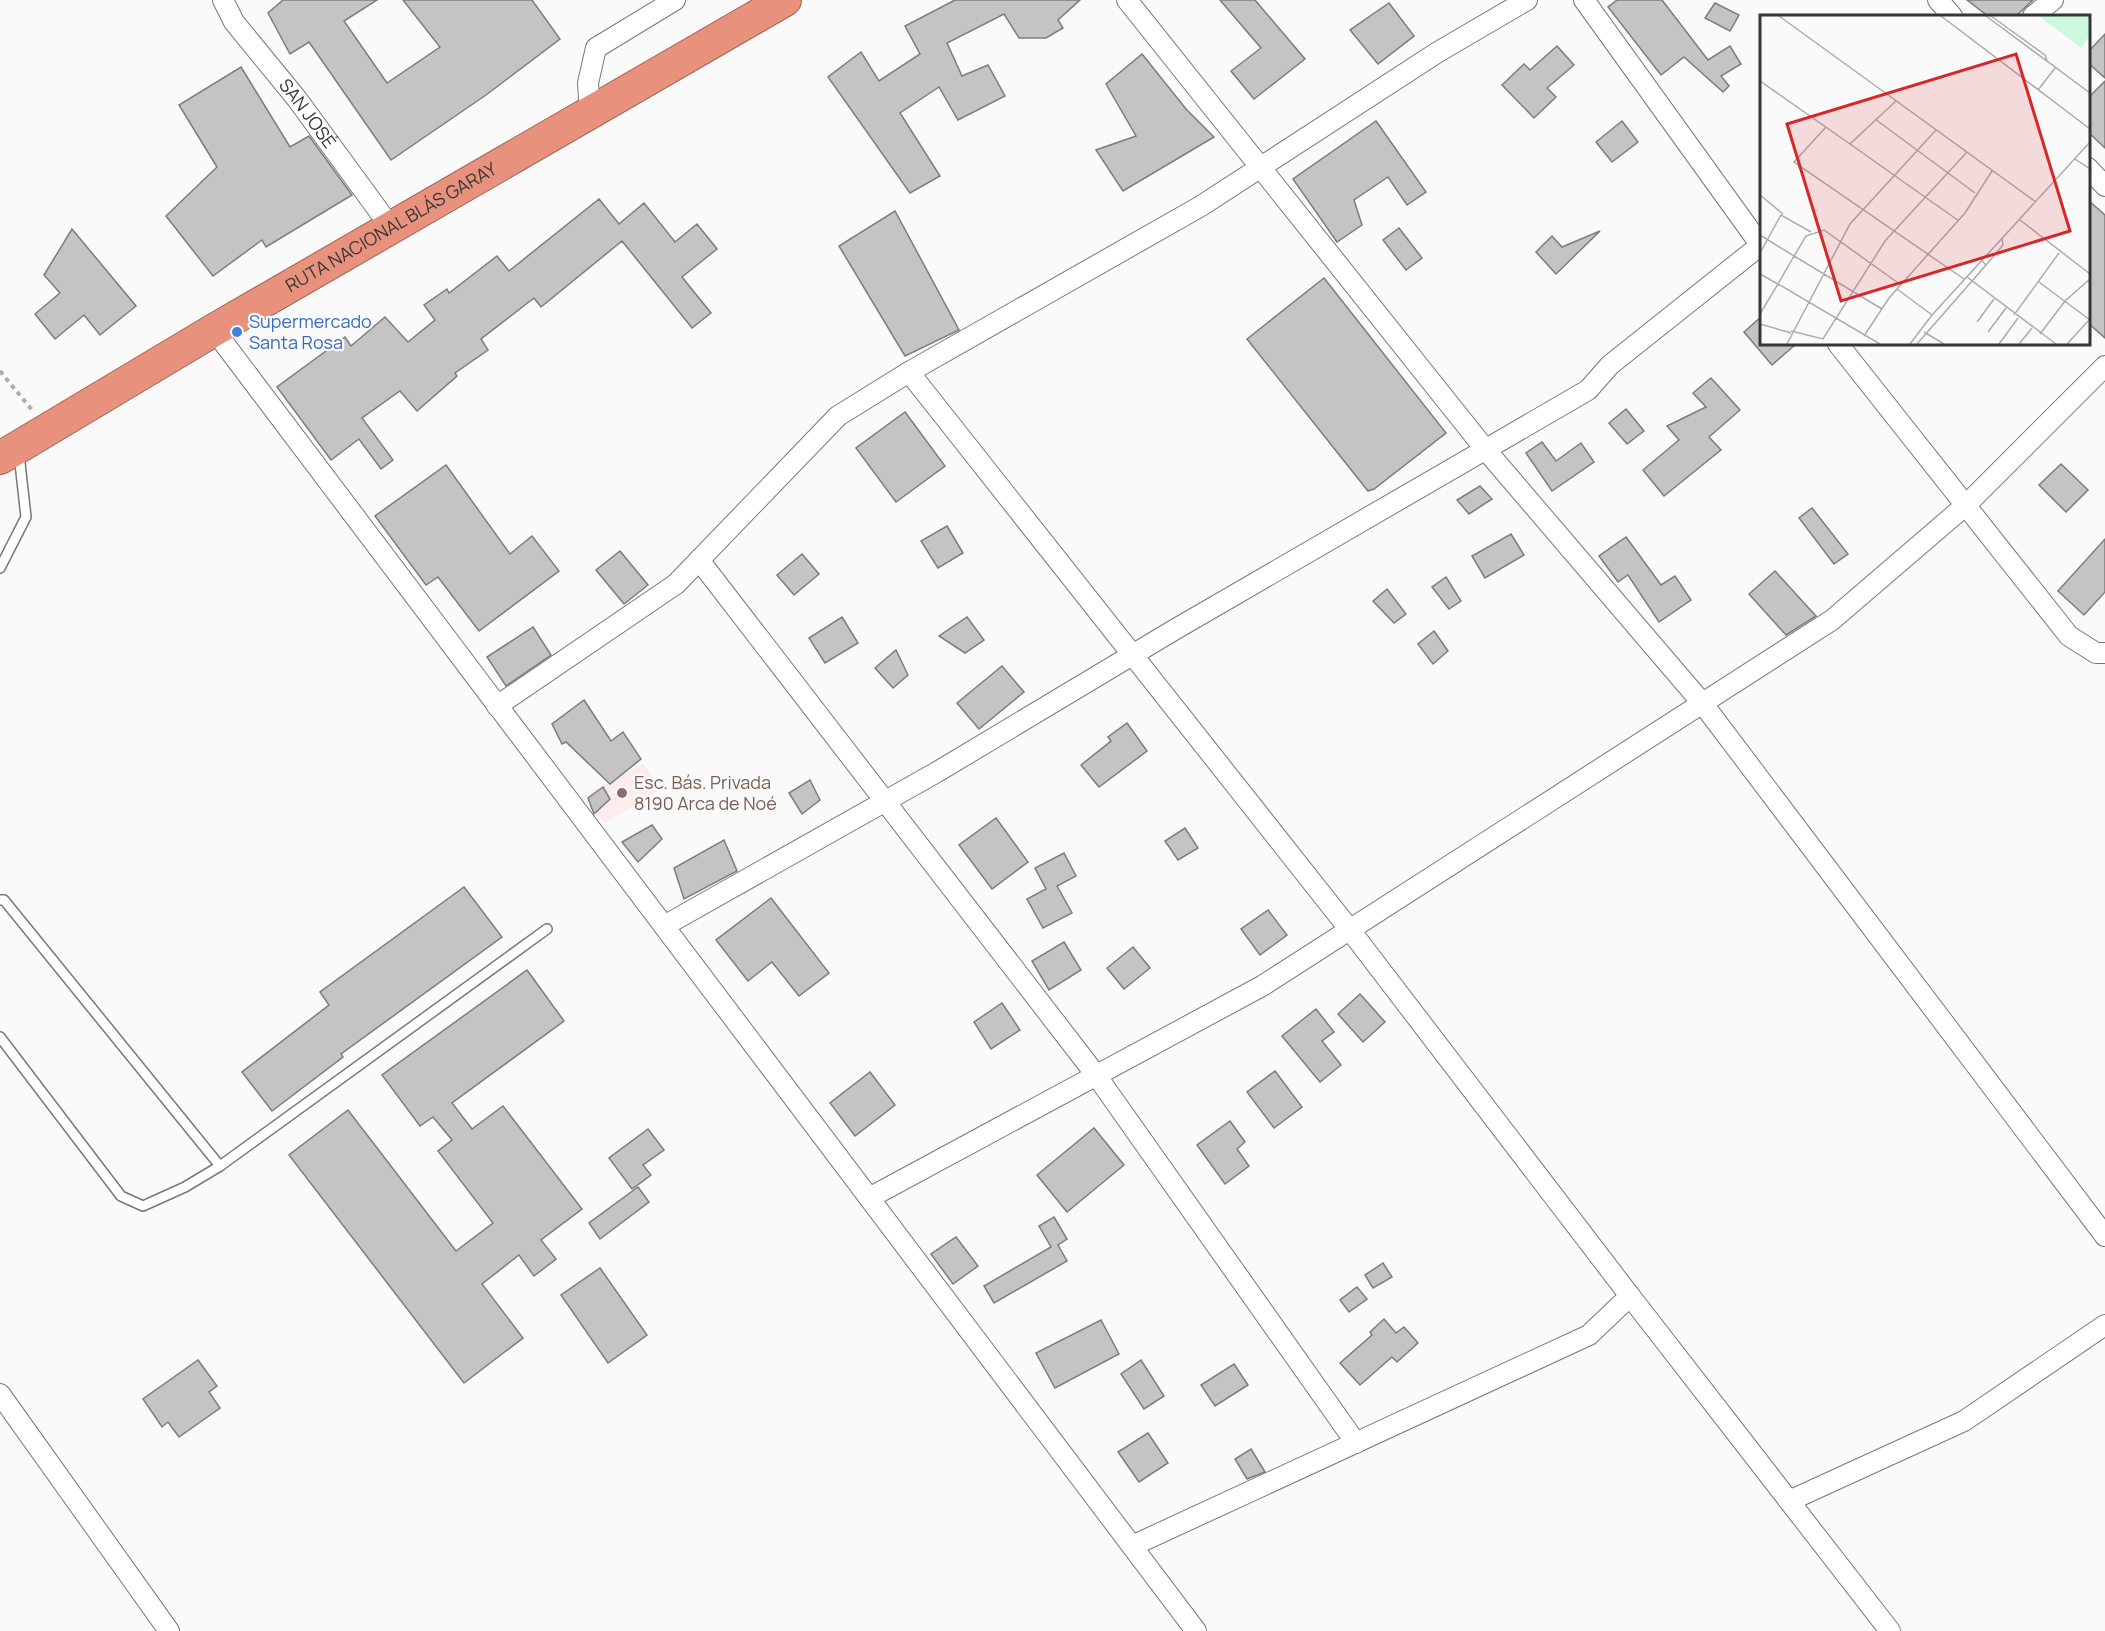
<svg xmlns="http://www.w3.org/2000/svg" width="2105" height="1631" font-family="Manrope,sans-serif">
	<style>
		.education { fill: #fcecec }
		.building { fill: #c5c4c5; stroke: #7d7c7d; stroke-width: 1.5 }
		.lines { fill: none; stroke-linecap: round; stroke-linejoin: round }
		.service-casing { stroke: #787879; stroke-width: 12 }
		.minor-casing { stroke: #787879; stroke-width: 22 }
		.trunk-casing { stroke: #a66050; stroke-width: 34 }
		.path { stroke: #adadad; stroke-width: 4; stroke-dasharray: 4.5 4.5; stroke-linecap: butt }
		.service { stroke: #fff; stroke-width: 9 }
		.minor { stroke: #fff; stroke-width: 20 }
		.trunk { stroke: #e8927e; stroke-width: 32 }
		.shop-dot { fill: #3f7fe0; stroke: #fafafb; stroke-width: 2 }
		.education-dot { fill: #8d6e63; stroke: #fafafb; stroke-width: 2 }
		.labels { text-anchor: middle; stroke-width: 4.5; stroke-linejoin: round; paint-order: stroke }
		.street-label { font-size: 18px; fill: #363636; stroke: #fafafb }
		.shop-label { font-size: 18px; fill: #366cbe; stroke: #fafafb; text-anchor: start }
		.education-label { font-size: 18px; fill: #785e54; stroke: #fafafb; text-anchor: start }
		.inset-road { fill: none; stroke: #acacac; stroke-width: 1.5 }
		.view { fill: #d62828; fill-opacity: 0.15; stroke: #d62828; stroke-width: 3 }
		.inset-edge { fill: none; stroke: #363636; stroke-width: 3 }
	</style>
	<rect width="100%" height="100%" fill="#fafafb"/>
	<polygon class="education" points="643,763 661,789 605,823 582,797"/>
	<g class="building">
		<polygon points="283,0 377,0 344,21 387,83 440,47 403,0 532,0 560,39 486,95 391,160 309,42 290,54 268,13"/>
		<polygon points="955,0 1080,0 1058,20 1063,28 1046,38 1019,38 1004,14 947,43 962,76 988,65 1005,96 958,120 939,87 900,113 940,176 910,193 828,77 861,52 879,81 920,54 905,26"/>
		<polygon points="1220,0 1255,0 1305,59 1254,99 1231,71 1261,48"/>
		<polygon points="1617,0 1662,0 1708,60 1730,46 1741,64 1721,76 1729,86 1723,92 1684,57 1661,75 1608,7"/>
		<polygon points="1967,0 2033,0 2016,16 1988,16"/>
		<polygon points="1389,3 1414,36 1378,64 1350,30"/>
		<polygon points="1715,3 1739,15 1730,31 1705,18"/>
		<polygon points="2105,34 2105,78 2088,63 2088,52"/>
		<polygon points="1557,46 1574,65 1547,88 1556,97 1534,118 1502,85 1524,64 1530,70"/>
		<polygon points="1142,54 1186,109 1214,137 1123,191 1096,150 1136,136 1106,84"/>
		<polygon points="241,67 290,147 309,136 352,195 266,247 262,240 213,276 166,216 217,167 179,105"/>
		<polygon points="2105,81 2105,148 2088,132 2088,98"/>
		<polygon points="1376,121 1426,192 1407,205 1388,177 1354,200 1362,225 1337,242 1293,179"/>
		<polygon points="1622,121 1638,142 1612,162 1596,142"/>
		<polygon points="599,199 619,224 644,203 675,242 697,224 717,249 682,277 711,313 692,328 622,241 541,307 534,298 481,339 488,350 455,373 457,376 417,411 400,391 362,418 393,460 381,469 359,439 331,460 277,387 345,337 351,346 385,317 408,342 435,320 424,305 447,289 449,293 497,256 509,271"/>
		<polygon points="2088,200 2105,215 2105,338 2088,323"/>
		<polygon points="895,211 959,330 905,356 839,246"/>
		<polygon points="1399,228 1422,258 1406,270 1383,240"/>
		<polygon points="72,229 136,306 100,335 84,315 55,339 35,314 60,293 44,275"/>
		<polygon points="1600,231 1556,274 1536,252 1552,236 1562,247"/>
		<polygon points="1324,278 1446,433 1374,489 1368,491 1247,339"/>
		<polygon points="1761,317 1761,344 1796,344 1772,365 1744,332"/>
		<polygon points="1711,378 1740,410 1709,437 1721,450 1664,496 1643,470 1679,440 1667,426 1706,407 1693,393"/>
		<polygon points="1626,409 1644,431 1627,444 1609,423"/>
		<polygon points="905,412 945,466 896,502 856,448"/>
		<polygon points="1542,442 1556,461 1581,443 1594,462 1552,491 1526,453"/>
		<polygon points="2061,464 2088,490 2066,512 2039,485"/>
		<polygon points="446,465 510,554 532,536 559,571 479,631 438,577 426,585 375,516"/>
		<polygon points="1480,486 1492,499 1469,514 1457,500"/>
		<polygon points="1812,508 1848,554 1834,564 1799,518"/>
		<polygon points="947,526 963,553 938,568 921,541"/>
		<polygon points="1511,534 1524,555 1485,578 1472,556"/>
		<polygon points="1626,537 1661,585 1675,576 1691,600 1659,622 1628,575 1618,582 1599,556"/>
		<polygon points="2105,539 2105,592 2084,615 2058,591"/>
		<polygon points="620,551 648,585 624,604 596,570"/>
		<polygon points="802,554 819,574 794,595 777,575"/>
		<polygon points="1775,571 1816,616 1786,635 1749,594"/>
		<polygon points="1446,577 1461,601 1449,609 1432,587"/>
		<polygon points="1387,589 1406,614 1394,623 1373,601"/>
		<polygon points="842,617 858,643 825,663 809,638"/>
		<polygon points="967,617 984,640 965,653 939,636"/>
		<polygon points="533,627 551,655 506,686 487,657"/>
		<polygon points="1434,631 1448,651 1433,664 1418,644"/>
		<polygon points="896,650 908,675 893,688 875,668"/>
		<polygon points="1002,666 1024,692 979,729 957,703"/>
		<polygon points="584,700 611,741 623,732 641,759 610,784 566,742 562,744 552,724"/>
		<polygon points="1127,723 1147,751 1099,787 1081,765 1111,741 1108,737"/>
		<polygon points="810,780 820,800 802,814 789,793"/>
		<polygon points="603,787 610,799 594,814 588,798"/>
		<polygon points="996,818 1028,862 992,889 959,845"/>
		<polygon points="652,825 662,839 638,862 622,842"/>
		<polygon points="1185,828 1198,848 1178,860 1165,841"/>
		<polygon points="724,840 737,871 684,899 674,868"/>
		<polygon points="1064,853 1076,876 1057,886 1072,913 1043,928 1027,899 1046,889 1035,868"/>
		<polygon points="464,887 502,937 341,1054 343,1057 272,1111 242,1072 329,1005 320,992"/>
		<polygon points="771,898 829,973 799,996 772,962 748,981 716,940"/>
		<polygon points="1268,910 1287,935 1260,955 1241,929"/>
		<polygon points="1064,942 1081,970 1049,990 1032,961"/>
		<polygon points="1133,947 1150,968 1124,989 1107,968"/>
		<polygon points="527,970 564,1021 452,1103 472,1129 503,1106 582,1209 541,1240 556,1259 534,1276 519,1255 482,1284 523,1338 464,1383 289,1155 348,1110 456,1251 493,1223 438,1151 452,1140 433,1117 420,1126 382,1075"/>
		<polygon points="1360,994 1385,1022 1363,1042 1338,1014"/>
		<polygon points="1002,1003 1020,1030 991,1049 974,1022"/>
		<polygon points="1316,1009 1334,1032 1322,1041 1341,1065 1320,1082 1282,1036"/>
		<polygon points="1275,1071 1302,1107 1274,1128 1247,1092"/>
		<polygon points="870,1072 895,1105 855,1136 830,1103"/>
		<polygon points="1230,1121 1245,1142 1237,1149 1249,1166 1225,1184 1197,1145"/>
		<polygon points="1094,1128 1124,1165 1067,1212 1037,1175"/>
		<polygon points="648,1129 664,1150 643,1165 651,1175 632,1189 609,1158"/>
		<polygon points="638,1187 649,1202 600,1239 589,1223"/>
		<polygon points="1054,1217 1067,1239 1058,1245 1067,1261 994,1303 984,1286 1051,1247 1039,1226"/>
		<polygon points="956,1237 978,1266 953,1284 931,1254"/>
		<polygon points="1383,1263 1392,1277 1373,1288 1365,1275"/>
		<polygon points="600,1268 647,1335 608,1363 561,1295"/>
		<polygon points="1357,1287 1367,1299 1349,1312 1340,1300"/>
		<polygon points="1384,1319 1396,1333 1404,1327 1418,1343 1397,1362 1392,1357 1360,1385 1340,1363 1372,1335 1370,1332"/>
		<polygon points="1101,1320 1119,1354 1055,1388 1036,1353"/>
		<polygon points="198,1360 217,1386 209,1392 220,1408 179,1437 168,1422 162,1427 143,1399"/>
		<polygon points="1141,1360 1164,1396 1144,1409 1121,1374"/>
		<polygon points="1234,1364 1248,1385 1215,1406 1201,1385"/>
		<polygon points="1148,1433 1168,1463 1139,1482 1118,1452"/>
		<polygon points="1251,1449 1265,1472 1247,1479 1235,1459"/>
	</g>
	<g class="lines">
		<g class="service-casing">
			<g id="service">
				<polyline points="0,568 26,517 19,454"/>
				<polyline points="0,900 4,900 220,1166"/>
				<polyline points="0,1037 121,1196 143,1206 185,1187 220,1166 547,929"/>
			</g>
		</g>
		<g class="minor-casing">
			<g id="minor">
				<path id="s1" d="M223,0L234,22L297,99L392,229"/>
				<polyline points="1127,0 1485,449 1703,704 2105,1236"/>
				<polyline points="1584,0 1762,247"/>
				<polyline points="1938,0 1952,16"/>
				<polyline points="2033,16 2053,0"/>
				<polyline points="590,113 588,83 596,48 675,0"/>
				<polyline points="2088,168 2105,186"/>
				<polyline points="214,330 1196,1631"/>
				<polyline points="1838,344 2069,636 2096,653 2105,653"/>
				<polyline points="909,372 1350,930 1630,1296 1589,1335 1132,1546"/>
				<polyline points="699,560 1096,1075 1356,1443"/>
				<polyline points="497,706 676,584 838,416 909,372 1201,206 1438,52 1527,0"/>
				<polyline points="664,926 937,772 1174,630 1588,390 1610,365 1762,244"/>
				<polyline points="869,1198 1262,986 1832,620 1966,505 2105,366"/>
				<polyline points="1630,1296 1890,1631"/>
				<polyline points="0,1394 169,1631"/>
				<polyline points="1789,1501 1964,1421 2105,1325"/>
			</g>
		</g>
		<g class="trunk-casing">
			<g id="trunk">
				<path id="s2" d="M0,458L214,330L785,0"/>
			</g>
		</g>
		<polyline class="path" points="0,371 32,410"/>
		<use href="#service" class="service"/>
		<use href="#minor" class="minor"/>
		<use href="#trunk" class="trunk"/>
	</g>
	<circle class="shop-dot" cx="237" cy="332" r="6"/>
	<circle class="education-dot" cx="622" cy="793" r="6"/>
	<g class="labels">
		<g class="street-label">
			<text dy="6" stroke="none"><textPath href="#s1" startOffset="142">SAN JOSÉ</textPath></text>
			<text dy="6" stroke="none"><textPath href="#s2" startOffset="454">RUTA NACIONAL BLÁS GARAY</textPath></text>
		</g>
		<g class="shop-label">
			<text x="249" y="328">Supermercado<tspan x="249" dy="21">Santa Rosa</tspan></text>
		</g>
		<g class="education-label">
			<text x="634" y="789">Esc. Bás. Privada<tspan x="634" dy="21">8190 Arca de Noé</tspan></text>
		</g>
	</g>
	<g transform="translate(1760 15)">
		<rect width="330" height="330" fill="#fafafb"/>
		<path d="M279,1H330V20L321,33Z" fill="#ccf9dd"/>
		<path class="inset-road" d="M19,1L276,187M181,1L330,114M226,1L330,78M231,1L285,40L287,46M0,66L90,129M278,75L295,53M136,86L90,129L199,206M115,104L215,178M66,112L34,147L204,264M315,144L330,154M0,180L23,199M260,205L330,259M0,220L34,241L18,269L120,329M0,238L21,200L51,217M226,250L243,230L242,224M0,259L18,269L0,299M207,262L296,329M279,267L330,305M137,274L172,300M122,294L34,241L46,221L64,215L141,270M254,300L299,238M217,307L234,284M0,309L31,318M31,316L63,324L125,226L207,137M164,317L184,329M228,317L246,293M280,319L305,286L330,264M104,321L129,283L205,198L232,156M27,329L90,209L176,115M150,329L172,300L330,127M157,329L226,250L222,246M239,329L258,303M259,329L272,313M307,329L329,305"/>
		<path class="view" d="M256,39L310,216L81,286L27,109Z"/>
		<rect width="330" height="330" class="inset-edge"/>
	</g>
</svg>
